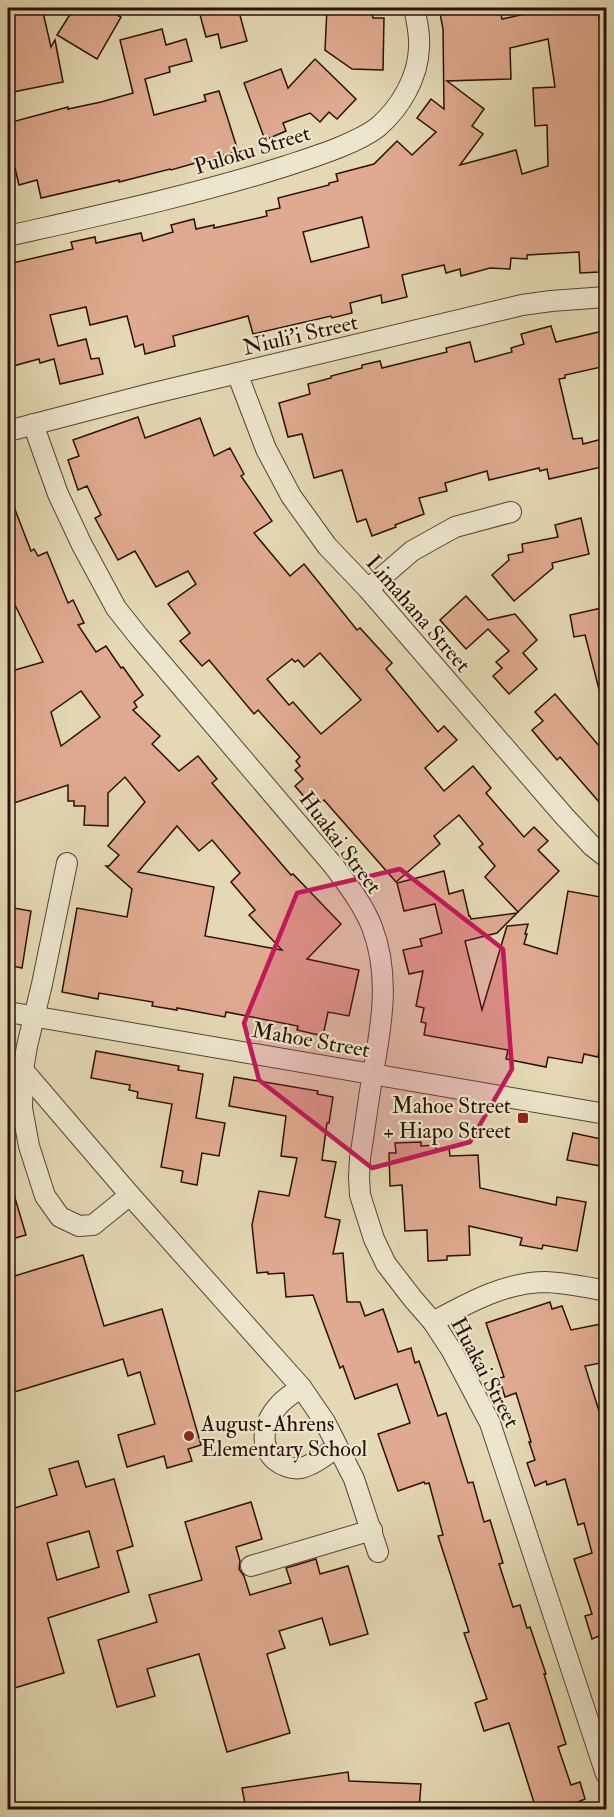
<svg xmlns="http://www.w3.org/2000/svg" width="614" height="1817" font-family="'IM FELL Double Pica',serif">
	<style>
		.building { fill: #e0aa90; stroke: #291006; stroke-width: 1.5; fill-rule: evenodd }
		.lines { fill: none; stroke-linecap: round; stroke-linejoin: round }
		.minor-casing { stroke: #584232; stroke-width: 22 }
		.minor { stroke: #ede6ce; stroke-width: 20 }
		.marked { fill: #c2185b; fill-opacity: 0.2; stroke: #c2185b; stroke-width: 4.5; stroke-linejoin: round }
		.poi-dot { fill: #8f2418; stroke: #ede6ce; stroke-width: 2 }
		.labels { text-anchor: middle; stroke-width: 4.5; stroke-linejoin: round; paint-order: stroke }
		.street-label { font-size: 22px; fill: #291006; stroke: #ede6ce }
		.poi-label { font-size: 22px; fill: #291006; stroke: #ede6ce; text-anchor: end }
	</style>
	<rect width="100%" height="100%" fill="#e4d9b4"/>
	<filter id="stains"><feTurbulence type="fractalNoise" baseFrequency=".00333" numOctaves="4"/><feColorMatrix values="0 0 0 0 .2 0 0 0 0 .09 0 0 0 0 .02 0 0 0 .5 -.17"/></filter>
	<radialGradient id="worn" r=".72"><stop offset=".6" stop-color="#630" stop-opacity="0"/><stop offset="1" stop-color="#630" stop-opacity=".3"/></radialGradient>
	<g class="building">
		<polygon points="8,8 42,8 51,47 55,40 63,82 8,93"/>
		<polygon points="74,8 104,8 121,17 97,59 57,35"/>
		<polygon points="211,8 238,8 247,41 221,48 218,34 206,37 199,11"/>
		<polygon points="327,8 371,8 373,18 384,18 383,70 352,69 325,50"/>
		<path d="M439,8H500L502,19L552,8H597L606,50V262H599V272L580,273L579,252L527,255V259L511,258L510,269L490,268L461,276L460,269L446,273L444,265L402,275L407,297L382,303L381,295L350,303L352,313L332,318L331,316L253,334L248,316L173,336L175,346L145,354L143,344L135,347L127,316L90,325L86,307L50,315L58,346L86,339L91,359L99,358L103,374L60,384L54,359L40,363L39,359L13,366L8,343V264L73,249L71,242L95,237L96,243L141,233L143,241L173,232L171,225L194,219L196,229L214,225V228L267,216L266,211L280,208L278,198L329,185V183L338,181L336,174L374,164L397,141L412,155L436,132L417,118L431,99L444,109L443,29ZM548,39L555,87L533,88L535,126L547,125L548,166L522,174L516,150L460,165L483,134L472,126L484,109L447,81L511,79L510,48ZM362,217L369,247L311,262L303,232Z"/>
		<polygon points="162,29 166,45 186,39 192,61 169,67 170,72 145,79 154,115 206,101 204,95 219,91 238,151 171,170 170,169 119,182 119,180 41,198 37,180 19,185 8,139 8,123 68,107 68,109 101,102 133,93 120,40"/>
		<polygon points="315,59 356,99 337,119 329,112 320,122 310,113 283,123 286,131 265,140 244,83 281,69 288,88"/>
		<polygon points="551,326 556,342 603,331 606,345 606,366 565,375 565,378 559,379 573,439 582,438 583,444 606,438 606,466 549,479 547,469 540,471 539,468 489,480 487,471 445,483 447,491 419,498 424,514 395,525 396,527 372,536 366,519 357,522 342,470 314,478 302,434 288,437 279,403 310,394 308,384 331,378 331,376 362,368 362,365 380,361 382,368 447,352 446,348 470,342 475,362 512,352 511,348 524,344 521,334"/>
		<path d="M138,417L145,438L200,418L214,456L230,448L244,474L241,476L272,521L254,533L290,576L304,564L357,630L360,628L392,663L386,669L438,732L444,726L457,740L425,768L444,791L473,766L491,788L486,793L524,837L534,827L548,841L538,850L559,871L518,912L485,877L495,866L479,847L483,844L459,815L434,836L440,844L396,882L324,800L314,808L295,786L303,779L295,770L300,766L296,761L300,757L258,710L254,714L209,660L202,666L180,641L190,633L168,604L196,584L188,571L156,587L135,551L118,560L95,518L101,515L87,486L78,490L68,460L79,456L73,440ZM320,653L361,700L321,734L293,702L289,705L267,679L292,659L295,662L298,660L304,667Z"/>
		<path d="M8,494H9L31,551L34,549L38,556L47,552L68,603L73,600L84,623L78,625L96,652L106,646L121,668L123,667L143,695L134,702L137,707L133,710L160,736L152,744L179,771L198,756L217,779L212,783L291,875L293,874L341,924L307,959L359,970L349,1016L328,1012L323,1036L297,1030L298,1026L226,1012L225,1017L177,1008V1010L152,1006L153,1002L99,993L98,999L62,992L77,908L127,917L132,889L106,866H109L119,855L108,846L145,802L125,777L108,793V826L84,825L85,806H74V801H68V785L8,805V672L43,662L15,605L11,606L8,597ZM81,691L100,717L61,746L51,712ZM177,826L199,851L212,840L240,873L231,882L255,910L249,915L282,950L205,936L214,887L138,872Z"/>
		<polygon points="581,518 589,554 552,563 553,568 514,601 492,575 509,560 508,555 523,552 522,544 558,537 555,525"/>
		<polygon points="466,596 488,620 515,614 537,640 523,653 537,669 509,694 493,676 502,668 496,662 509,651 488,629 466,649 440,620"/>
		<polygon points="606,607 606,697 601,697 585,635 574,637 570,615"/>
		<polygon points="555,694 606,754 606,810 560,757 557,760 532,730 543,721 535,712"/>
		<polygon points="444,871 449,894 463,890 469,916 470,916 471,919 517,913 497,933 465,941 482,1010 507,926 528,924 525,934 527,934 524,944 557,954 568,891 606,898 606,1013 598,1057 584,1054 582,1063 548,1057 546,1067 506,1059 508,1050 424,1035 426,1023 421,1022 424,1008 416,1006 423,971 409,974 403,950 422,946 420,939 442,933 435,904 404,911 397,883"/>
		<polygon points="8,907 31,911 22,968 8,965"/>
		<polygon points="96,1051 179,1066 178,1070 203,1074 196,1118 225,1123 219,1156 202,1153 197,1185 181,1182 183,1171 161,1167 172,1104 137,1098 138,1092 129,1090 130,1085 91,1078"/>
		<polygon points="234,1077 318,1091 317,1094 333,1097 329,1123 327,1123 322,1160 336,1162 325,1217 340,1220 333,1254 343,1253 347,1302 360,1302 365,1316 383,1309 398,1352 411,1348 415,1363 419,1361 438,1416 446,1413 468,1483 473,1482 484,1522 490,1520 503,1563 499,1564 513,1607 520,1605 527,1628 530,1627 546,1674 544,1674 566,1744 558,1747 571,1785 580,1782 585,1799 578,1802 580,1809 536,1809 509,1723 484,1731 475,1703 487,1699 464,1633 469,1632 438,1536 443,1535 429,1483 425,1484 424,1482 398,1491 378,1434 410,1423 397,1384 355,1399 343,1366 340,1368 313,1295 286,1297 284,1273 268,1274 268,1272 257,1273 252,1225 259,1191 289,1196 297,1158 281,1156 286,1116 229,1106"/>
		<polygon points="573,1133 606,1140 606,1167 567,1160"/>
		<polygon points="421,1142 421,1146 436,1145 436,1149 449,1148 450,1156 478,1155 480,1188 556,1205 557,1197 586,1202 577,1251 543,1245 542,1249 520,1245 522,1238 469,1226 470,1255 447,1256 447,1260 428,1261 427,1230 405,1231 402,1185 390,1186 389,1153 396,1153 395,1143"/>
		<polygon points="8,1188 12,1188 26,1235 8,1240"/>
		<polygon points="83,1255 104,1326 162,1309 201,1445 188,1449 192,1461 167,1468 164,1456 127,1467 118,1435 155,1424 140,1372 128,1376 123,1359 8,1394 8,1278"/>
		<polygon points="550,1302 552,1309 562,1306 571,1330 606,1323 606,1362 585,1366 599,1411 606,1408 606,1649 603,1650 599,1636 592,1639 585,1616 592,1614 574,1559 592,1553 584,1523 578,1525 565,1479 547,1485 546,1481 535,1486 527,1463 535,1460 529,1442 531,1442 516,1393 505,1397 499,1378 504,1377 486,1323"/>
		<path d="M78,1461L86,1487L114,1479L133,1546L117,1551L129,1592L48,1618L64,1673L8,1690V1510L57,1495L49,1469ZM89,1531L99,1567L57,1580L47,1543Z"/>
		<polygon points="251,1502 262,1539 236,1547 240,1561 239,1569 244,1576 250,1595 291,1583 286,1568 316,1559 320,1574 348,1566 368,1634 330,1645 322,1618 279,1631 285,1648 267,1654 290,1733 227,1752 199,1654 147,1669 155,1696 117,1707 98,1640 157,1622 149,1595 202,1580 185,1522"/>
		<polygon points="348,1772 349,1781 421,1784 419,1809 246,1809 242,1788"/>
	</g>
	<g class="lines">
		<g class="minor-casing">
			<g id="minor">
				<path d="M8,236C101,215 194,195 286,166C313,157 356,144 378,127C400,108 418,78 419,48C420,34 417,21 414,8"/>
				<polyline points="237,373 266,449 291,496 327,546 368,589 564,816 592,846 606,857"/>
				<path d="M33,424L58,494L82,545L116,608L139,637L333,865C347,884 363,904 372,927C392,979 380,1032 371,1085C367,1110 364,1134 360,1158L359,1177L360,1195L374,1239L386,1264L413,1299L433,1322L452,1351L490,1423L606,1774"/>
				<polyline points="8,431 150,394 522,305 551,301 606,297"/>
				<polyline points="368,589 412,551 455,527 511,512"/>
				<polyline points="67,863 42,984 27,1046 23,1070 22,1108 29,1146 45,1196 60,1217 79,1226 93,1225 130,1195"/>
				<polyline points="8,1012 606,1114"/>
				<polyline points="23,1070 130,1195 301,1387 325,1422 354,1479 378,1552"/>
				<path d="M433,1322C468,1303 505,1282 546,1282C566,1283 587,1287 606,1291"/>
				<path d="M301,1387C294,1393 285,1398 279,1405C265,1420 257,1444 275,1460C281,1465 292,1470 301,1468C314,1465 326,1455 337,1447"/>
				<polyline points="251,1566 372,1530"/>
			</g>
		</g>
		<use href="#minor" class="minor"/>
	</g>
	<path class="marked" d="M400,869L503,949L512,1069L470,1142L372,1168L259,1080L244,1023L297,893Z"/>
	<g class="poi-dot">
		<rect x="517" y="1112" width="12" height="12" rx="3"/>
		<circle cx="189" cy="1436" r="6"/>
	</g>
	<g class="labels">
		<g class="street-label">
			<text transform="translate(252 149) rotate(-17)" y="8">Puloku Street</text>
			<text transform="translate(300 334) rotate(-13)" y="8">Niuli'i Street</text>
			<text transform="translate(419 613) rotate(49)" y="8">Limahana Street</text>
			<text transform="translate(341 842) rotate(53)" y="8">Huakai Street</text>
			<text transform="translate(311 1039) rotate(10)" y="8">Mahoe Street</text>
			<text transform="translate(486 1372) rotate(62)" y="8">Huakai Street</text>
		</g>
		<g class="poi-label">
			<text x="511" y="1113">Mahoe Street<tspan x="511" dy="25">+ Hiapo Street</tspan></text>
			<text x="201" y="1431" text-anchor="start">August-Ahrens<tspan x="201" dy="25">Elementary School</tspan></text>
		</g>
	</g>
	<rect width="614" height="1817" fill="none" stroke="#e4d9b4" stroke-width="30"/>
	<rect x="9" y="9" width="596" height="1799" fill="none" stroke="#291006" stroke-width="3"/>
	<rect x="15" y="15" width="584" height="1787" fill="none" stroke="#291006" stroke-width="1.5"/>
	<rect width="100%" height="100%" filter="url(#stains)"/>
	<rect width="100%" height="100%" fill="url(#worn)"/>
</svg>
